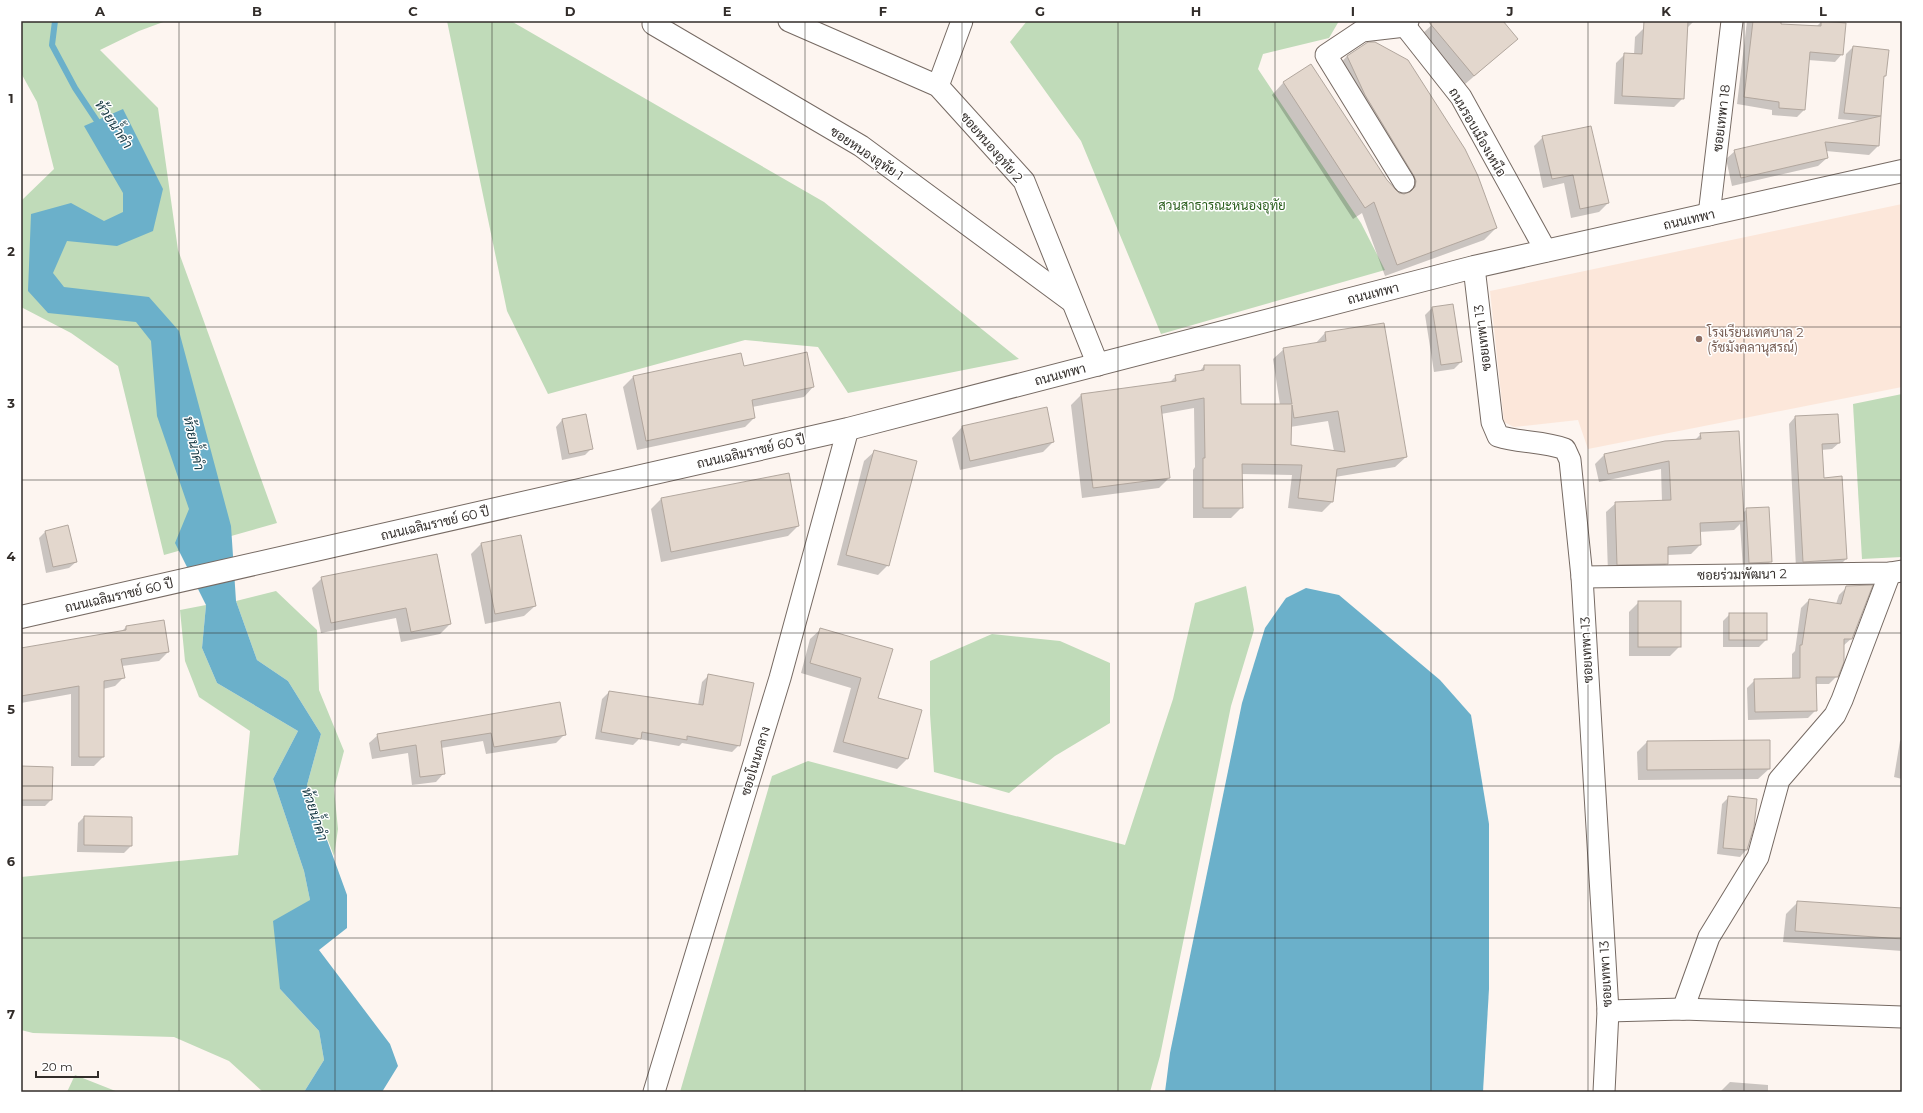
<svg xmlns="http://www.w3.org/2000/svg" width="1923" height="1113" font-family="Montserrat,Sarabun,sans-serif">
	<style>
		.built { fill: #fce7da }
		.green { fill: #c0dbb9 }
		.water { fill: #6bb0ca }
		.shadow { fill: #0003; fill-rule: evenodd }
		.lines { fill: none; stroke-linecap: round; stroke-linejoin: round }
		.stream { stroke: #6bb0ca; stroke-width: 6 }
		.building { fill: #e3d7cd; stroke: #b2a79e; fill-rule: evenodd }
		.street-casing { stroke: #766a63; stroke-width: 23 }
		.secondary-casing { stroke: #766a63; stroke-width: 24 }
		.street { stroke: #fff; stroke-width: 21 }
		.secondary { stroke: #fff; stroke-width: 22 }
		.grid { fill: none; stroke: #322d2a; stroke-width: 1; stroke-opacity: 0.55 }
		.education-dot { fill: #8d6e63; stroke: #fff; stroke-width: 1.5 }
		.labels { text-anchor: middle; stroke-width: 3; stroke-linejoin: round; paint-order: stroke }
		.street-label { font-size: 13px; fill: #322d2a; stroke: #fff }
		.park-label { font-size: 13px; fill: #2d6020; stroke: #fff }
		.education-label { font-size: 13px; fill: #785e54; stroke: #fff; text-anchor: start }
		.water-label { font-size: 14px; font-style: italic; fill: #163843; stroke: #fff }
		.neatline { fill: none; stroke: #322d2a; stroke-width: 1.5 }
		.grid-label { font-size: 13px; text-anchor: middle; font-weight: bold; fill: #322d2a }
	</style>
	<rect width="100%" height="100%" fill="#fdf5f0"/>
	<polygon class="built" points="1902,204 1902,387 1588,449 1578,420 1514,427 1504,422 1490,291"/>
	<g class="green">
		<polygon points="21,21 166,21 139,31 100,50 158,108 178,250 277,523 164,555 118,366 71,333 21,307 21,201 54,169 37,102 21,73"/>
		<polygon points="447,21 511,21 824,202 1019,359 848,393 818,347 745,340 548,394 507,311"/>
		<polygon points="1027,21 1339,21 1329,38 1263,54 1258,69 1361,223 1385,270 1161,334 1081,141 1010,42"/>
		<polygon points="1902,394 1902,557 1862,559 1853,404"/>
		<polygon points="1246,586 1254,630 1231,706 1160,1056 1150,1092 680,1092 772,776 808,761 1125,845 1173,699 1195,603"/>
		<polygon points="276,591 317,630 319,690 344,751 334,789 338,829 334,856 307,785 321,734 288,681 257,660 236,601"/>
		<polygon points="206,605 202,648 217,683 298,731 273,779 304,871 310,900 280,989 319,1031 324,1060 304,1092 263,1092 229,1061 174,1037 33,1033 21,1030 21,877 238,855 250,731 199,697 185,661 180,610"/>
		<polygon points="992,634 1060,641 1110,663 1110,723 1055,756 1009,793 934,772 930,714 930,661"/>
		<polygon points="75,1075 118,1092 67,1092"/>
	</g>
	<g class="water">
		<polygon points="123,109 163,189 153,231 117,246 67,241 53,273 64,287 149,297 179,331 231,526 236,601 257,660 288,681 321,734 307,785 347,895 347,928 319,950 390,1044 398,1066 382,1092 304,1092 324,1060 319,1031 280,989 273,921 310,900 304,871 273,779 298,731 217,683 202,648 206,605 175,543 189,509 157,416 151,341 136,322 48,313 28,291 31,214 71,203 104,221 123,212 123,193 84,126"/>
		<polygon points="1306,588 1339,595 1440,680 1471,715 1489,824 1489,989 1483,1092 1165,1092 1170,1053 1242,703 1265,628 1286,598"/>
	</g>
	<g class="shadow">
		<polygon points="1436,21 1502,21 1517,39 1464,85 1421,35"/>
		<polygon points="1647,21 1694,21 1687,28 1683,98 1674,107 1614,104 1616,63 1625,54 1634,55 1635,37 1644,28"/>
		<polygon points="1747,21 1780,21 1780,25 1817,26 1821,22 1842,54 1835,62 1808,60 1804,110 1797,117 1772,115 1772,110 1737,104"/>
		<polygon points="1853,47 1885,76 1883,78 1880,115 1877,118 1878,146 1869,155 1826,151 1827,158 1818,166 1732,186 1726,159 1735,151 1862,121 1838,119 1846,54"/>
		<polygon points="1347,56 1496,228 1484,240 1385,276 1362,213 1353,219 1272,95 1283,83 1311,65 1387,181 1397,193 1405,195 1403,188 1336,68"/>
		<polygon points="1543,137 1608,203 1599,212 1571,218 1564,183 1543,188 1534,146"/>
		<polygon points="1452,305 1461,362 1454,369 1434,372 1425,315 1432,308"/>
		<path d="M1325,333L1406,457L1395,467L1335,477L1332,502L1322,512L1288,508L1292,475L1241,474L1242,507L1231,518H1193V470L1195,467L1194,408L1161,414L1169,478L1159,488L1082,498L1071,405L1081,395L1169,383L1176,376L1199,372L1204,366L1240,405H1280L1273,359L1284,349L1315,344ZM1328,421L1334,451L1290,446V427Z"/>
		<polygon points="741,354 743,367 813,387 804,397 752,407 754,418 745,427 637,450 623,387 633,377"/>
		<polygon points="1795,417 1839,443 1832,449 1821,450 1823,479 1846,559 1839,566 1796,568 1789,424"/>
		<polygon points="562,420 592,448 585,455 562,460 556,427"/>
		<polygon points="962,427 1053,442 1043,452 960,470 952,438"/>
		<polygon points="1701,434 1743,513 1747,509 1771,561 1764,568 1743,569 1740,524 1734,530 1699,532 1700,545 1691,554 1667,555 1667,563 1658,573 1608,573 1606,512 1616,503 1662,502 1661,469 1599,482 1595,464 1604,455 1694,441"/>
		<polygon points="875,451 888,565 878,575 837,565 864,461"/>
		<polygon points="661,499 798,526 788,536 661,562 651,509"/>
		<polygon points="45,532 76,562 69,568 46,573 39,538"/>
		<polygon points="520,536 535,606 524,616 485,624 471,554 481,544"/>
		<polygon points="322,578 450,624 440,634 401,642 396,618 321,633 312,588"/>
		<polygon points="1847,587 1852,638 1843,646 1837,676 1829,684 1815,684 1816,710 1808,718 1748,720 1747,688 1755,680 1792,680 1792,654 1795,651 1801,608 1809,600 1836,604 1839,595"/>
		<polygon points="1639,602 1680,646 1670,656 1629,656 1629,612"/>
		<polygon points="1730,614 1766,640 1759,647 1723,647 1723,621"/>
		<polygon points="126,627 168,652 159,661 122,666 124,677 115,686 103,689 103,757 94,766 71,766 71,694 21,703 21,649 121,632"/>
		<polygon points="821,629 892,650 877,698 907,759 897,769 833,752 851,688 801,673 810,639"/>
		<polygon points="709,675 739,745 732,752 682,743 679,746 639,739 633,745 595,739 602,699 609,692 698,705 702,682"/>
		<polygon points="559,704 565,734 556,743 486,754 483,741 441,748 444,773 436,782 412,785 408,753 372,759 369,743 378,735"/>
		<polygon points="1902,739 1902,779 1894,777 1900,741"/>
		<polygon points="1647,742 1769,769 1758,779 1638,780 1637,752"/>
		<polygon points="21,767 51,800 45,806 21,806"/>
		<polygon points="1729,797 1746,850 1740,857 1717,854 1722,804"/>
		<polygon points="84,817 131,818 131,846 124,853 77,852 78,823"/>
		<polygon points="1798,902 1902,909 1902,951 1783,942 1786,914"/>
		<polygon points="1730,1082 1768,1085 1768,1092 1720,1092"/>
	</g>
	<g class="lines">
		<polyline class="stream" points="55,21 52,45 75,88 101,127"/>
	</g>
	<g class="building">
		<polygon points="1428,21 1503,21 1518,39 1474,76"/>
		<polygon points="1644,21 1688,21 1684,99 1622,96 1624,53 1642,54"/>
		<polygon points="1753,21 1781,21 1781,24 1821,26 1821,21 1846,23 1843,55 1810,52 1805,110 1779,108 1779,102 1744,97"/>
		<polygon points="1368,42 1375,42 1408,60 1465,149 1478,176 1497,228 1397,265 1374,202 1365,208 1283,82 1311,64 1387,180 1399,193 1404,194 1410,192 1415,187 1416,181 1414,176 1365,95 1347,56"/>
		<polygon points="1853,46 1889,50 1886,76 1884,76 1881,116 1844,113"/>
		<polygon points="1881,116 1879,146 1825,142 1828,158 1741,178 1734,150"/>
		<polygon points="1591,126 1609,203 1580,209 1573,175 1552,179 1542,136"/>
		<polygon points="1453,304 1462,362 1441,365 1432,307"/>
		<path d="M1384,323L1407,457L1337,469L1333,502L1298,498L1302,465L1242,464L1243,508H1203V458H1205L1204,398L1161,406L1170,478L1093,488L1081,394L1176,381L1175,375L1204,370V365H1240L1241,404H1292L1283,348L1326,341L1325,332ZM1292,405L1294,418L1338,411L1345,452L1291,445Z"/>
		<polygon points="807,352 814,387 752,400 755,418 646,441 633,376 741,353 744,366"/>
		<polygon points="1047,407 1054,442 970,461 962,426"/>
		<polygon points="586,414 593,449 569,454 562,419"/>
		<polygon points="1838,414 1840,443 1822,444 1824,478 1842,476 1847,559 1803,562 1795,416"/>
		<polygon points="1739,431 1744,521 1700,523 1701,545 1668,547 1668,564 1617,565 1615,502 1671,500 1669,461 1608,474 1604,454 1665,441 1701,439 1700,433"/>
		<polygon points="874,450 917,461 889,566 846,555"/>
		<polygon points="789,473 799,526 671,552 661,498"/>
		<polygon points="1769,507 1772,562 1749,563 1746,508"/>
		<polygon points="68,525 77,562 53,567 45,531"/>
		<polygon points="521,535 536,606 495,614 481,543"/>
		<polygon points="437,554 451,624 411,632 406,608 331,623 321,577"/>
		<polygon points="1873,585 1852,639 1844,639 1844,662 1838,677 1816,677 1817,711 1755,712 1754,679 1800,678 1800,645 1802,645 1809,599 1841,604 1846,586"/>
		<rect x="1638" y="601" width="43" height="46"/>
		<rect x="1729" y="613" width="38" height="27"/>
		<polygon points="164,620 169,652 121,659 125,678 104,681 104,757 79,757 79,686 21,696 21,648 126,630 126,626"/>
		<polygon points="820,628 893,649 878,698 922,710 908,759 843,742 861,678 810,663"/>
		<polygon points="708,674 754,683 740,746 687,736 687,740 642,732 641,739 601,732 609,691 703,705"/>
		<polygon points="560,702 566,735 494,747 491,733 441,741 445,774 420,777 416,745 380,751 377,734"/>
		<polygon points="1770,740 1770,769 1647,770 1647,741"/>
		<polygon points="21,766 53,767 52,800 21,800"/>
		<polygon points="1728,796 1757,799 1754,827 1747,850 1723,848"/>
		<polygon points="84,816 132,817 132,846 84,845"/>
		<polygon points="1797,901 1902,908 1902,939 1795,931"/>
	</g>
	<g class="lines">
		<g class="street-casing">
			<g id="street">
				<polyline points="654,21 653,24 861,146 1071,301"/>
				<polyline points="789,21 938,86 1024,181 1098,365"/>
				<polyline points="1399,21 1405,26 1461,97 1546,251"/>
				<polyline points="938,86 962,21"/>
				<polyline points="1404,182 1326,55 1362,31 1405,26 1408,21"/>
				<polyline points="1709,215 1732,21"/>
				<path d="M1474,267L1492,422L1498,436C1520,443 1543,441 1565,449L1570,460L1582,577L1608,1011L1604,1092"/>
				<polyline points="1582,577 1890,573 1902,571"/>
				<polyline points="1683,1009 1709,937 1758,857 1779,780 1835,715 1842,700 1890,573"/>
				<polyline points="1608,1011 1683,1009 1902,1017"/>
				<polyline points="654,1092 780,678 848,429"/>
			</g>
		</g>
		<g class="secondary-casing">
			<polyline id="secondary" points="21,617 848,429 1474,267 1902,171"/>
		</g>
		<use href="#street" class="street"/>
		<use href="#secondary" class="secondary"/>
	</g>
	<path class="grid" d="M179,21V1092M335,21V1092M492,21V1092M648,21V1092M805,21V1092M962,21V1092M1118,21V1092M1275,21V1092M1431,21V1092M1588,21V1092M1744,21V1092M21,175H1902M21,327H1902M21,480H1902M21,633H1902M21,786H1902M21,938H1902"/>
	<circle class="education-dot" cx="1699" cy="339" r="4"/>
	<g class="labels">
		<g class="street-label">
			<text transform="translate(1721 118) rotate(-83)" y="5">ซอยเทพา 18</text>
			<text transform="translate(1478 132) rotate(60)" y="5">ถนนรอบเมืองเหนือ</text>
			<text transform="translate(992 147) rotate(49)" y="5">ซอยหนองอุทัย 2</text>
			<text transform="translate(867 153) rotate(34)" y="5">ซอยหนองอุทัย 1</text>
			<text transform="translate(1689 219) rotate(-13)" y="5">ถนนเทพา</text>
			<text transform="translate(1373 293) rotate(-14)" y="5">ถนนเทพา</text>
			<text transform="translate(1482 338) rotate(-97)" y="5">ซอยเทพา 13</text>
			<text transform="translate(1060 374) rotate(-15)" y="5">ถนนเทพา</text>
			<text transform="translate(751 451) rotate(-13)" y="5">ถนนเฉลิมราชย์ 60 ปี</text>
			<text transform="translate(435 523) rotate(-13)" y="5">ถนนเฉลิมราชย์ 60 ปี</text>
			<text transform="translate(1742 574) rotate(-1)" y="5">ซอยร่วมพัฒนา 2</text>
			<text transform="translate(119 595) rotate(-13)" y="5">ถนนเฉลิมราชย์ 60 ปี</text>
			<text transform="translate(1586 650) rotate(-93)" y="5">ซอยเทพา 13</text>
			<text transform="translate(755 761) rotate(-73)" y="5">ซอยโนนกลาง</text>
			<text transform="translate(1605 974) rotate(-93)" y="5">ซอยเทพา 13</text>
		</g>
		<g class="park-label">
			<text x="1222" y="210">สวนสาธารณะหนองอุทัย</text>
		</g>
		<g class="education-label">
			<text x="1707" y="337">โรงเรียนเทศบาล 2<tspan x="1707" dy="15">(รัชมังคลานุสรณ์)</tspan></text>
		</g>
		<g class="water-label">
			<text transform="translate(114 124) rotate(56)" y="5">ห้วยน้ำคำ</text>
			<text transform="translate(194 443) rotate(78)" y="5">ห้วยน้ำคำ</text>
			<text transform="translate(315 814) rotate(72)" y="5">ห้วยน้ำคำ</text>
		</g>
	</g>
	<rect width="1923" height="1113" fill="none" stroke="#ffffff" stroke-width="44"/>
	<path d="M36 1071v6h62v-6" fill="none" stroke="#322d2a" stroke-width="2"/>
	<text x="42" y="1071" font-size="12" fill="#322d2a" stroke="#ffffff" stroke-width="3" paint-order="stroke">20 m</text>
	<rect x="22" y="22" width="1879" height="1069" class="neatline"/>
	<g class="grid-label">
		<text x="100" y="16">A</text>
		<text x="257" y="16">B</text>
		<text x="413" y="16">C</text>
		<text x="570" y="16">D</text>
		<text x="727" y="16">E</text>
		<text x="883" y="16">F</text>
		<text x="1040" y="16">G</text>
		<text x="1196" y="16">H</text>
		<text x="1353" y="16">I</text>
		<text x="1510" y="16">J</text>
		<text x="1666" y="16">K</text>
		<text x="1823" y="16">L</text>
		<text x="11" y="103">1</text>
		<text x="11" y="256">2</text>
		<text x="11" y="408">3</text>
		<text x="11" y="561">4</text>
		<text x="11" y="714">5</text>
		<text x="11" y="866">6</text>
		<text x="11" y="1019">7</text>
	</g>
</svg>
